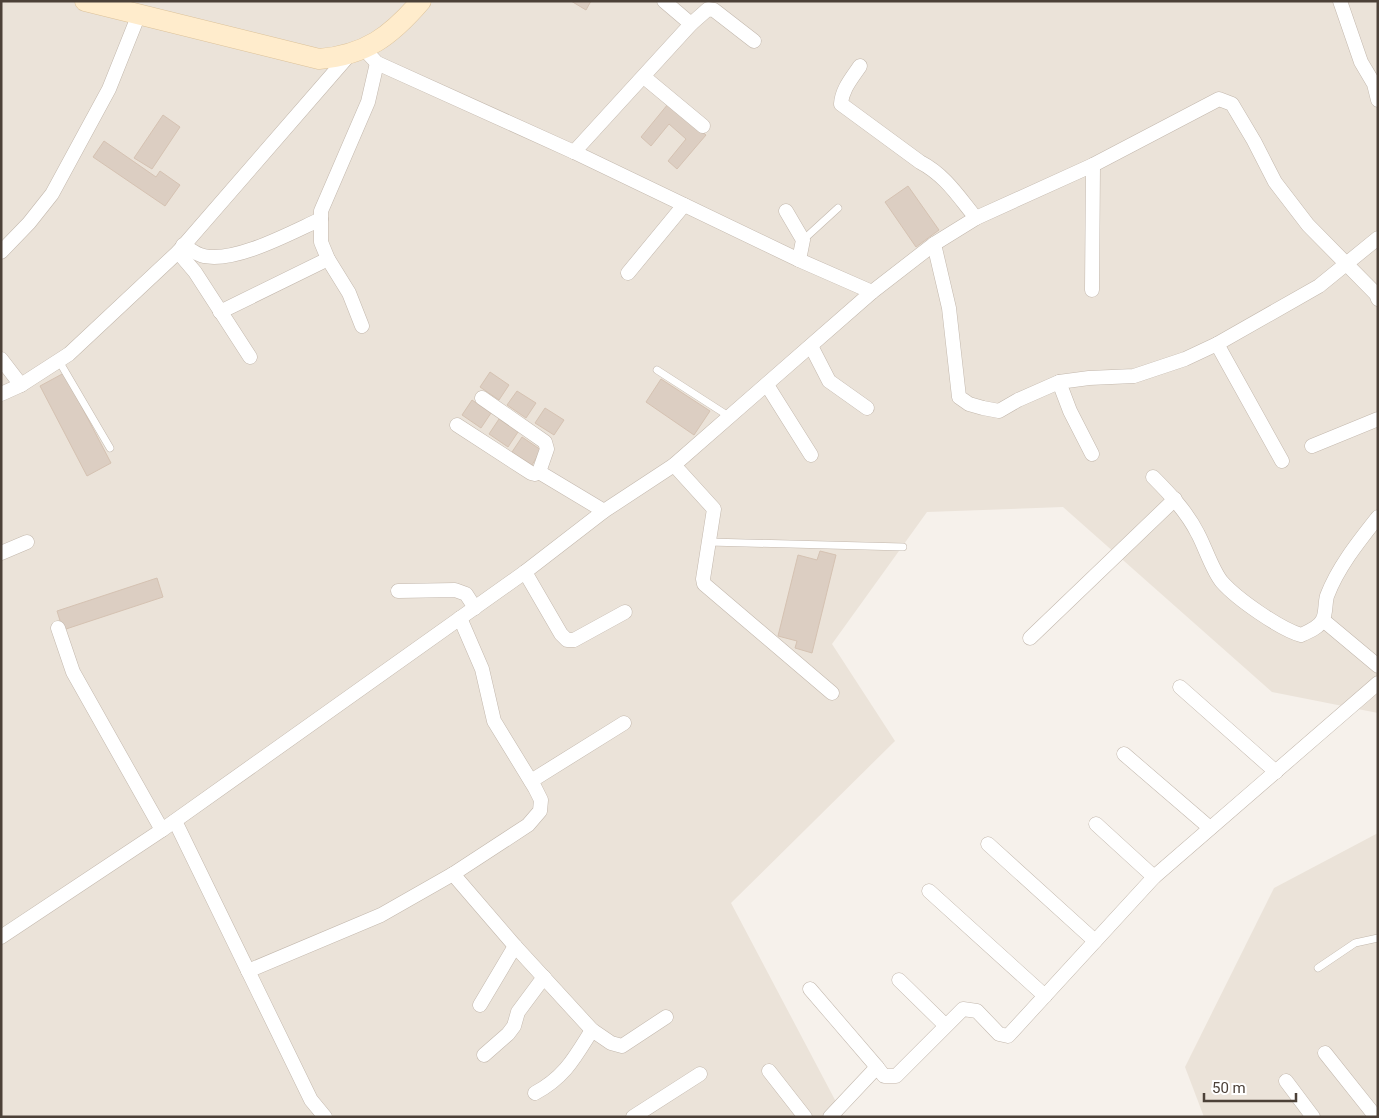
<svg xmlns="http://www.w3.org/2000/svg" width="1379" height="1118" font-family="Roboto,sans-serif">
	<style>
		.residential { fill: #ebe3d9 }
		.building { fill: #dccec2; stroke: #d5c2b2 }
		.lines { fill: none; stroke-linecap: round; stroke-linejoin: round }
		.service-casing { stroke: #c3b8ad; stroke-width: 8 }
		.minor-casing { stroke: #c3b8ad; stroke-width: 15 }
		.secondary-casing { stroke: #dcc29a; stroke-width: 21 }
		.service { stroke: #fff; stroke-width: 7 }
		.minor { stroke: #fff; stroke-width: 14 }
		.secondary { stroke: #ffeccc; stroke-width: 20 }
	</style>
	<rect width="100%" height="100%" fill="#f6f1eb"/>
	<g class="residential">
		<polygon points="1,1 1378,1 1378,713 1272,692 1063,507 927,512 832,644 895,741 731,903 844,1117 1,1117"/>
		<polygon points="1378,833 1378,1117 1204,1117 1185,1067 1274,888"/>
	</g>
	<g class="building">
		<polygon points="571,1 591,1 586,10"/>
		<polygon points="668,104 706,135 677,169 668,161 686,139 669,124 651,146 641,137"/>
		<polygon points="163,115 180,127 152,169 134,158"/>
		<polygon points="104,141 156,177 160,171 180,185 165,206 93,157"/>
		<polygon points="908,186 939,230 916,247 885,202"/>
		<polygon points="490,372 509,385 499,400 480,387"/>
		<polygon points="64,373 111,463 87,476 40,386"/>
		<polygon points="661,379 710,411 694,435 646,402"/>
		<polygon points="517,391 536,403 526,418 507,405"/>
		<polygon points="472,400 491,413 481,428 462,415"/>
		<polygon points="545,408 564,420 554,435 535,423"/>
		<polygon points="499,419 518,432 508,447 489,434"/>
		<polygon points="522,437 541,450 532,465 512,452"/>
		<polygon points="820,551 836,555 812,653 795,648 797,641 778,636 798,555 817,560"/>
		<polygon points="157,578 163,597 63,630 57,611"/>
	</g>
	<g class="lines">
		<g class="service-casing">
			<g id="service">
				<polyline points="803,240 838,208"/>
				<polyline points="59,361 110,448"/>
				<polyline points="657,370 730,417"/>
				<polyline points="709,542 903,547"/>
				<polyline points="1318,968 1355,943 1378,938"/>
			</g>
		</g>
		<g class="minor-casing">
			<g id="minor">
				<polyline points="664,1 691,24"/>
				<polyline points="1340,1 1361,62 1374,84 1378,100"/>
				<path d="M860,66C852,78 842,89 841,104L920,162C945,175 958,196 976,218"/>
				<polyline points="644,77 703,126"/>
				<polyline points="574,152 691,24 708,9 714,10 754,41"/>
				<polyline points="786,211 803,240 799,260"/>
				<polyline points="934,244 949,308 959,397 969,404 983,408 999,411 1018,400 1059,382"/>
				<path d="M183,245C190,249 197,255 204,256C236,263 292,232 321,219"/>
				<polyline points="1,252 29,223 52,194 109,89 139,14"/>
				<polyline points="178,252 195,272 250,357"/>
				<polyline points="628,273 684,205"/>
				<polyline points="1092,290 1093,165"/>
				<polyline points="872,292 934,244 976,218 1093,165 1219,99 1232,104 1254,141 1275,182 1308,225 1376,294 1378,299"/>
				<polyline points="220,312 328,259"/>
				<polyline points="362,326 349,293 328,259 321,242 321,211 368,102 377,63"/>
				<polyline points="1217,344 1282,461"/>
				<polyline points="811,346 829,381 867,408"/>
				<polyline points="1,359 21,385"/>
				<polyline points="767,385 811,455"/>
				<polyline points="1,394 21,385 69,354 178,252 350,54"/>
				<polyline points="482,398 545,442 547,449 539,472"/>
				<polyline points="457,425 531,473 535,474 539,472 604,511"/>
				<polyline points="1312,446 1378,419"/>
				<polyline points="1092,454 1070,411 1059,382 1089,378 1134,376 1185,359 1217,344 1319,286 1378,238"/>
				<polyline points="674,465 714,509 703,579 704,584 832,693"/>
				<path d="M1153,477C1170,494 1187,512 1198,534C1205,547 1213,572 1222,582C1237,599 1280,629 1301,635C1308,632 1320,627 1323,619C1326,613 1325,603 1327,596C1338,567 1359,541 1378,517"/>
				<polyline points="1,553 27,542"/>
				<polyline points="525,572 561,634 567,640 574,640 625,612"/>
				<polyline points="398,591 455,590 466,594 475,608"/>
				<polyline points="1323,620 1378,666"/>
				<polyline points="58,628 73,672 162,830"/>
				<polyline points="1030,638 1175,499"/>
				<polyline points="1180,687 1276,772"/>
				<polyline points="1124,754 1210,828"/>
				<polyline points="531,781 624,723"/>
				<polyline points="175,821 311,1100 325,1117"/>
				<polyline points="1096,824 1154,877"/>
				<polyline points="988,844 1095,941"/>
				<polyline points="453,874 515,946 592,1030 611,1043 622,1046 666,1017"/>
				<polyline points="929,891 1045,996"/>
				<polyline points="1,937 162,830 525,572 604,511 674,465 872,292 799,260 574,152 377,63 364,49"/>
				<polyline points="248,971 381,915 453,874 528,825 540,811 541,800 535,788 494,721 482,669 460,618"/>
				<polyline points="899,980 945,1025"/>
				<polyline points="810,989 877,1067"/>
				<polyline points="480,1005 515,946"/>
				<polyline points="1325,1053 1376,1117"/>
				<polyline points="484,1055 508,1034 514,1026 518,1012 544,977"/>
				<polyline points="769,1071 805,1117"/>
				<polyline points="1286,1081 1313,1117"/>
				<path d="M535,1093C565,1077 575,1057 592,1030"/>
				<polyline points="633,1117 700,1074"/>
				<polyline points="830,1117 877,1067 884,1076 896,1076 963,1009 977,1011 999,1034 1008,1036 1154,877 1378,683"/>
			</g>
		</g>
		<g class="secondary-casing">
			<path id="secondary" d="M85,1L319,59C366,55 391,36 421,1"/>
		</g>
		<use href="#service" class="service"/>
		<use href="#minor" class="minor"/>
		<use href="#secondary" class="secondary"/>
	</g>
	<rect width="1379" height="1118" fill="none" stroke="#4c4138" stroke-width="5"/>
	<path d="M1204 1093v8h92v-8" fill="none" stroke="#4c4138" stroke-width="2.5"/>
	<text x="1212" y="1093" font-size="15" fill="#4c4138" stroke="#ffffff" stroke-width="4" paint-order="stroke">50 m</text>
</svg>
